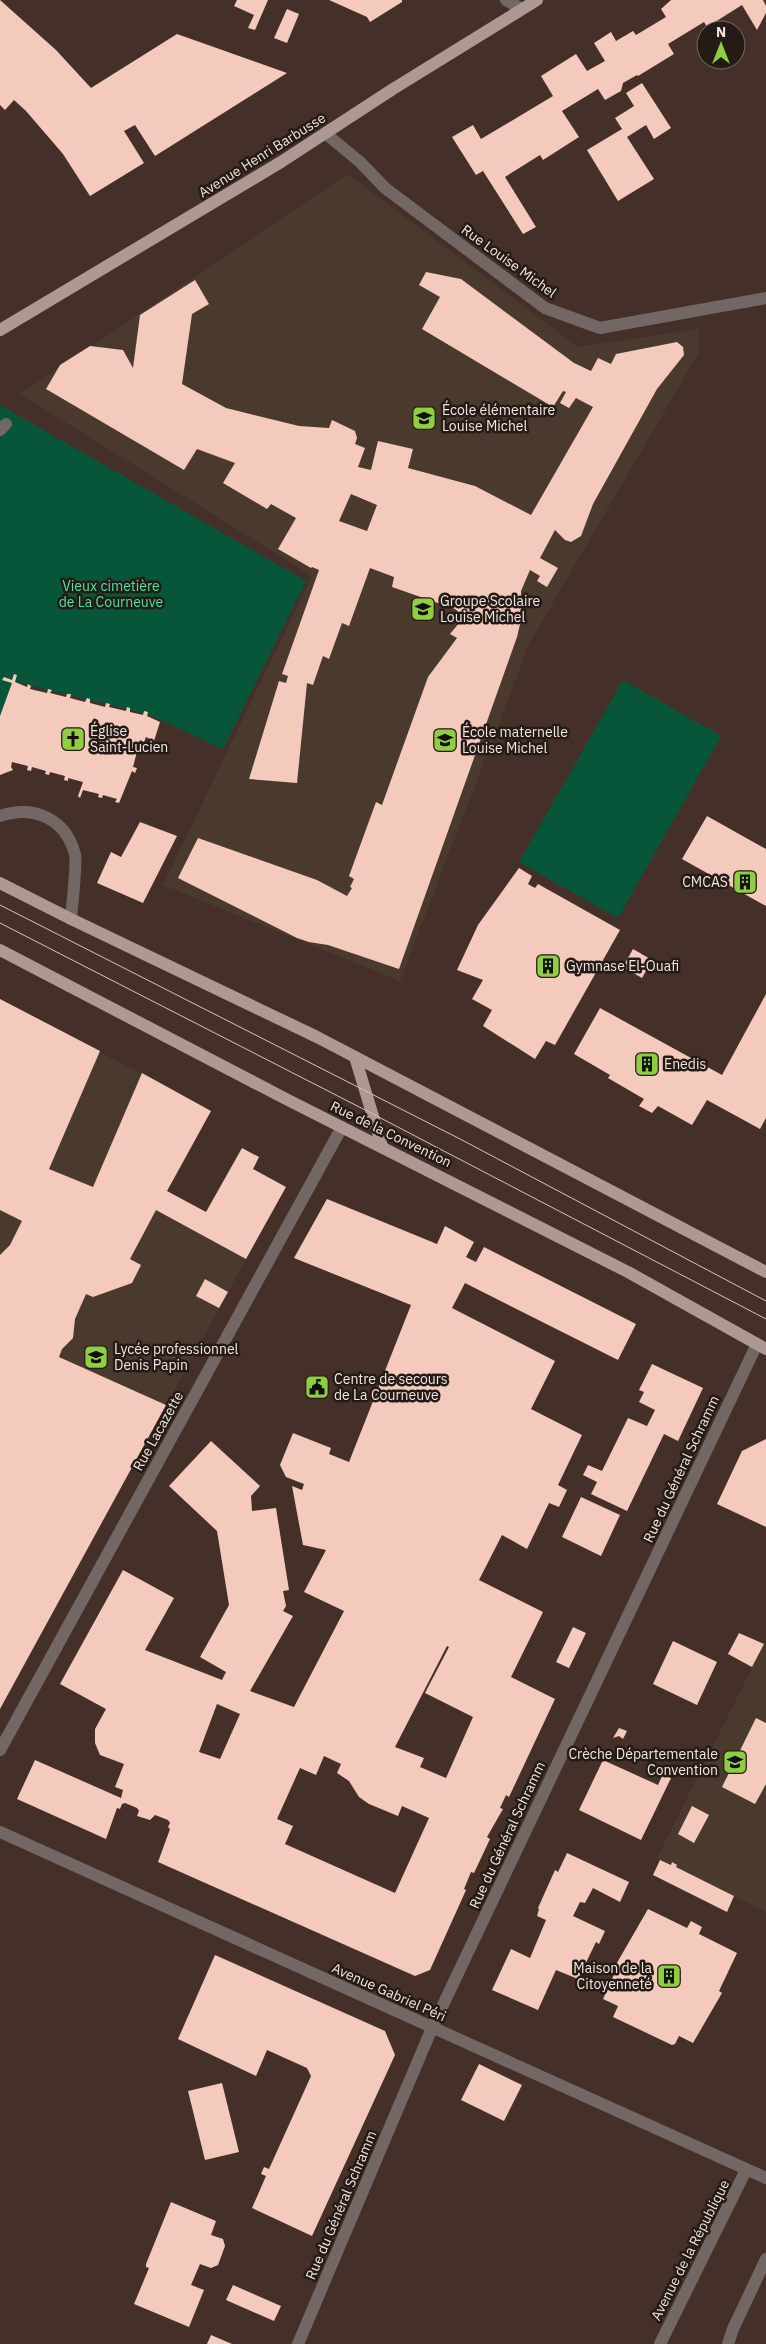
<svg xmlns="http://www.w3.org/2000/svg" width="766" height="2344" font-family="'IBM Plex Sans',sans-serif">
	<style>
		.education { fill: #4a3a2e }
		.green { fill: #075639 }
		.building { fill: #f3cabc; fill-rule: evenodd }
		.lines { fill: none; stroke-linecap: round; stroke-linejoin: round }
		.minor { stroke: #736766; stroke-width: 12 }
		.major { stroke: #af9794; stroke-width: 12 }
		.tram { stroke: #d2c2bd; stroke-width: 1 }
		.labels { text-anchor: middle; stroke-width: 5; stroke-linejoin: round; paint-order: stroke }
		.street-label { font-size: 14px; fill: #f3e5e0; stroke: #241b17 }
		.poi-label { font-size: 14px; fill: #f3e5e0; stroke: #241b17; text-anchor: start }
		.park-label { font-size: 14px; fill: #4ae3a3; stroke: #241b17 }
	</style>
	<rect width="100%" height="100%" fill="#453029"/>
	<g class="education">
		<polygon points="348,174 578,347 699,329 699,352 530,642 400,981 163,885 312,576 20,394"/>
		<polygon points="0,999 211,1111 157,1210 246,1259 0,1709"/>
		<polygon points="766,1640 766,1912 657,1858"/>
	</g>
	<g class="green">
		<polygon points="0,405 306,581 223,749 150,715 12,681 0,722"/>
		<polygon points="623,680 721,736 618,918 519,862"/>
	</g>
	<g class="building">
		<polygon points="0,0 56,50 91,88 177,34 287,73 155,156 135,125 124,131 144,163 90,196 63,154 26,111 14,100 5,110 0,105"/>
		<polygon points="237,0 268,0 255,30 248,28 254,15 234,6"/>
		<polygon points="329,0 402,0 402,2 370,22 367,17"/>
		<polygon points="671,0 763,0 766,6 766,13 757,30 742,5 707,27 704,22 668,44 674,54 638,76 637,75 623,83 621,91 605,100 598,89 562,111 579,137 543,160 540,155 505,177 536,227 523,234 483,171 476,175 452,137 473,125 481,139 553,96 541,76 576,54 587,71 605,61 594,43 611,32 616,41 633,31 636,35 666,17 661,9"/>
		<polygon points="287,9 299,14 287,43 274,38"/>
		<polygon points="642,83 671,128 654,139 646,125 627,137 654,179 618,201 587,150 622,129 615,118 634,106 626,93"/>
		<path d="M426,272L461,279L574,363L591,371L598,358L611,364L616,354L677,342L683,347L684,355L657,389L593,504L581,536L571,542L565,540L555,530L540,558L558,568L547,587L537,581L540,576L530,570L521,591V620L517,637L399,969L328,945L309,942L297,938L178,878L198,838L317,880L347,896L352,888L350,887L354,879L349,876L376,802L382,805L428,677L457,638L450,634L464,617L455,609L392,587L394,577L370,568L349,626L342,623L329,659L323,656L313,685L307,683L297,783L249,779L279,681L286,683L288,676L282,674L319,570L312,567L311,568L278,549L296,518L271,504L267,509L223,483L235,463L197,449L184,470L46,389L60,365L90,346L123,350L133,368L140,315L195,280L209,304L192,314L182,384L226,408L299,426L329,428L332,420L355,431L357,438L355,444L365,448L358,467L371,470L378,441L413,449L408,468L475,486L531,515L593,407L576,398L569,408L560,403L566,392L563,391L553,407L422,329L440,297L419,285ZM351,494L377,505L367,531L339,521Z"/>
		<polygon points="14,674 17,675 15,682 27,687 28,684 31,686 30,689 47,693 48,689 52,690 50,693 66,697 67,694 71,694 70,698 85,702 87,698 90,699 90,703 105,707 106,703 110,704 109,707 126,711 127,707 130,708 130,712 143,715 144,711 148,712 147,716 160,722 154,741 146,737 144,742 140,740 133,767 137,768 135,773 132,771 119,803 115,802 117,799 103,795 102,798 98,797 99,794 83,790 80,798 78,796 83,782 68,778 68,781 64,780 65,776 50,772 49,775 45,774 46,771 32,767 31,771 27,770 28,766 12,762 11,767 13,770 0,775 0,716 12,683 2,680 4,677 12,680"/>
		<polygon points="707,816 766,849 766,906 682,859"/>
		<polygon points="140,822 177,836 143,903 97,883 111,852 121,857"/>
		<polygon points="519,868 532,876 528,884 535,888 538,884 620,930 555,1045 546,1041 535,1059 483,1026 492,1010 472,999 483,980 457,970 478,925"/>
		<polygon points="633,949 652,960 642,978 623,967"/>
		<polygon points="766,994 766,1118 760,1129 707,1100 692,1125 658,1106 652,1113 639,1106 644,1099 608,1078 610,1075 574,1054 600,1008 722,1075"/>
		<polygon points="0,999 100,1051 49,1169 93,1187 142,1073 211,1111 167,1191 206,1212 242,1148 259,1157 253,1169 286,1187 246,1259 156,1210 130,1259 141,1265 132,1283 93,1297 86,1294 75,1319 73,1338 62,1349 59,1357 166,1405 0,1709 0,1255 10,1245 22,1221 0,1210"/>
		<path d="M327,1199L437,1244L445,1226L474,1242L466,1257L476,1262L484,1247L636,1324L618,1360L465,1283L452,1308L555,1361L531,1409L582,1435L558,1485L567,1490L559,1507L549,1503L527,1549L502,1535L479,1580L543,1612L511,1677L555,1699L509,1797L506,1795L500,1808L503,1809L487,1837L490,1839L474,1873L471,1872L464,1889L466,1890L430,1970L415,1976L158,1862L170,1829L168,1827L170,1823L168,1820L155,1815L150,1820L137,1816L139,1811L137,1808L125,1803L122,1804L120,1809L117,1808L106,1839L17,1799L35,1760L121,1798L123,1790L115,1787L124,1764L100,1755L95,1743V1729L106,1709L60,1684L123,1570L174,1598L145,1650L222,1680L226,1672L200,1657L229,1605L217,1531L169,1486L211,1441L260,1486L251,1496L252,1511L276,1508L289,1590L283,1591L286,1606L283,1611L293,1616L250,1691L294,1707L344,1611L304,1592L326,1550L303,1545L292,1486L302,1490L304,1484L286,1477L280,1465L293,1433L331,1448L329,1454L349,1462L411,1305L294,1258ZM447,1646L449,1647L425,1693L473,1717L446,1778L420,1767L424,1758L395,1747ZM217,1704L240,1714L220,1759L199,1752ZM324,1756L341,1764L337,1773L349,1781L359,1797L369,1804L398,1816L402,1806L429,1818L395,1893L285,1844L293,1826L277,1819L300,1768L316,1775Z"/>
		<polygon points="205,1279 228,1292 219,1308 196,1296"/>
		<polygon points="652,1364 703,1388 678,1441 664,1434 627,1511 591,1494 597,1482 583,1475 588,1465 602,1471 628,1418 647,1426 655,1410 639,1402 644,1392 639,1390"/>
		<polygon points="766,1439 766,1527 717,1504 742,1451"/>
		<polygon points="581,1497 620,1515 601,1556 562,1537"/>
		<polygon points="573,1627 586,1633 569,1668 556,1662"/>
		<polygon points="739,1633 764,1644 752,1667 728,1654"/>
		<polygon points="673,1641 717,1662 697,1705 653,1684"/>
		<polygon points="756,1718 766,1723 766,1784 755,1804 722,1787"/>
		<polygon points="619,1728 627,1731 623,1739 619,1736 613,1738"/>
		<polygon points="603,1760 658,1785 663,1774 671,1778 641,1840 579,1810"/>
		<polygon points="692,1806 709,1815 694,1843 678,1834"/>
		<polygon points="567,1853 629,1882 620,1902 593,1888 585,1903 580,1902 573,1916 605,1931 599,1944 596,1942 578,1979 556,1970 538,2010 492,1990 511,1949 530,1958 546,1920 537,1916 539,1909 538,1908 555,1870 558,1872"/>
		<polygon points="660,1860 671,1865 672,1862 677,1865 676,1867 734,1896 727,1912 653,1875"/>
		<polygon points="648,1909 687,1928 691,1921 702,1927 699,1934 737,1953 719,1991 722,1993 693,2043 679,2036 675,2044 672,2045 613,2017 618,2006 603,1999 610,1984 616,1969 614,1968"/>
		<polygon points="215,1955 385,2031 395,2055 312,2236 252,2208 266,2176 261,2174 264,2167 269,2169 311,2076 307,2068 267,2050 256,2076 178,2039"/>
		<polygon points="479,2064 522,2085 504,2121 461,2100"/>
		<polygon points="222,2083 239,2152 205,2160 188,2091"/>
		<polygon points="171,2202 216,2221 211,2235 223,2239 225,2246 218,2265 211,2268 200,2264 191,2285 204,2290 189,2327 134,2304 149,2268 146,2267 146,2264"/>
		<polygon points="233,2285 281,2306 274,2321 226,2300"/>
		<polygon points="211,2335 232,2344 207,2344"/>
	</g>
	<g class="lines">
		<g class="minor">
			<polyline points="506,0 522,9"/>
			<polyline points="325,133 360,162 385,188 545,308 600,328 766,298"/>
			<polyline points="0,430 6,424"/>
			<path d="M0,816C34,805 65,818 75,854C77,862 72,907 71,919"/>
			<polyline points="0,1750 342,1127"/>
			<polyline points="0,1832 766,2178"/>
			<polyline points="298,2344 432,2028 757,1344"/>
			<polyline points="660,2344 746,2170"/>
			<polyline points="728,2344 733,2329 766,2259"/>
		</g>
		<g class="major">
			<polyline points="0,330 281,162 393,89 537,0"/>
			<polyline points="0,883 71,919 317,1037 766,1272"/>
			<polyline points="0,950 286,1099 628,1272 766,1349"/>
			<polyline points="355,1057 382,1146"/>
		</g>
		<g class="tram">
			<polyline points="0,905 462,1140 766,1301"/>
			<polyline points="0,923 371,1113 766,1319"/>
		</g>
	</g>
	<defs>
		<g id="school-square" transform="scale(1.25)"><rect x="-9" y="-9" width="18" height="18" rx="4" fill="#90cd40" stroke="#241b17"/><path d="M0-5L7-2L0 1L-7-2ZM-4 1L0 2.5L4 1V4Q0 6-4 4Z" fill="#111"/></g>
		<g id="church-square" transform="scale(1.25)"><rect x="-9" y="-9" width="18" height="18" rx="4" fill="#90cd40" stroke="#241b17"/><path d="M-1.2-6h2.4v3.5h3.3v2.4h-3.3V6h-2.4V-.1h-3.3v-2.4h3.3Z" fill="#111"/></g>
		<g id="building-square" transform="scale(1.25)"><rect x="-9" y="-9" width="18" height="18" rx="4" fill="#90cd40" stroke="#241b17"/><path d="M-4-6H4V6H1V3H-1V6H-4ZM-2.5-4.3h1.7v1.8h-1.7ZM.8-4.3h1.7v1.8H.8ZM-2.5-1h1.7V.8h-1.7ZM.8-1h1.7V.8H.8Z" fill="#111"/></g>
		<g id="civic-square" transform="scale(1.25)"><rect x="-9" y="-9" width="18" height="18" rx="4" fill="#90cd40" stroke="#241b17"/><path d="M-.6-6.5H3V-4.5H.6V-3L4-1V1h2V6H-6V1h2V-1L-.6-3ZM-1.2 2.5V6h2.4V2.5Z" fill="#111"/></g>
	</defs>
	<g fill-rule="evenodd">
		<use href="#school-square" x="424" y="418"/>
		<use href="#school-square" x="423" y="609"/>
		<use href="#church-square" x="73" y="739"/>
		<use href="#school-square" x="445" y="740"/>
		<use href="#building-square" x="745" y="882"/>
		<use href="#building-square" x="548" y="966"/>
		<use href="#building-square" x="647" y="1064"/>
		<use href="#school-square" x="96" y="1357"/>
		<use href="#civic-square" x="317" y="1387"/>
		<use href="#school-square" x="735" y="1762"/>
		<use href="#building-square" x="669" y="1976"/>
	</g>
	<g class="labels">
		<g class="street-label">
			<text transform="translate(262 155) rotate(-32)" y="5">Avenue Henri Barbusse</text>
			<text transform="translate(509 261) rotate(36)" y="5">Rue Louise Michel</text>
			<text transform="translate(391 1134) rotate(26)" y="5">Rue de la Convention</text>
			<text transform="translate(158 1431) rotate(-61)" y="5">Rue Lacazette</text>
			<text transform="translate(681 1469) rotate(-65)" y="5">Rue du Général Schramm</text>
			<text transform="translate(507 1835) rotate(-65)" y="5">Rue du Général Schramm</text>
			<text transform="translate(389 1992) rotate(24)" y="5">Avenue Gabriel Péri</text>
			<text transform="translate(341 2205) rotate(-67)" y="5">Rue du Général Schramm</text>
			<text transform="translate(690 2250) rotate(-63)" y="5">Avenue de la République</text>
		</g>
		<g class="poi-label">
			<text x="442" y="415">École élémentaire<tspan x="442" dy="16">Louise Michel</tspan></text>
			<text x="440" y="606">Groupe Scolaire<tspan x="440" dy="16">Louise Michel</tspan></text>
			<text x="90" y="736">Église<tspan x="90" dy="16">Saint-Lucien</tspan></text>
			<text x="462" y="737">École maternelle<tspan x="462" dy="16">Louise Michel</tspan></text>
			<text x="728" y="887" text-anchor="end">CMCAS</text>
			<text x="566" y="971">Gymnase El-Ouafi</text>
			<text x="664" y="1069">Enedis</text>
			<text x="114" y="1354">Lycée professionnel<tspan x="114" dy="16">Denis Papin</tspan></text>
			<text x="334" y="1384">Centre de secours<tspan x="334" dy="16">de La Courneuve</tspan></text>
			<text x="718" y="1759" text-anchor="end">Crèche Départementale<tspan x="718" dy="16">Convention</tspan></text>
			<text x="652" y="1973" text-anchor="end">Maison de la<tspan x="652" dy="16">Citoyenneté</tspan></text>
		</g>
		<g class="park-label">
			<text x="111" y="591">Vieux cimetière<tspan x="111" dy="16">de La Courneuve</tspan></text>
		</g>
	</g>
	<g transform="translate(721 45)"><circle r="24" fill="#241b17" stroke="#776c67"/>
	<path d="M0-4L9 19L0 12L-9 19Z" fill="#90cd40"/>
	<text y="-8" font-size="14" font-weight="bold" text-anchor="middle" fill="#f3e5e0">N</text>
	</g>
</svg>
